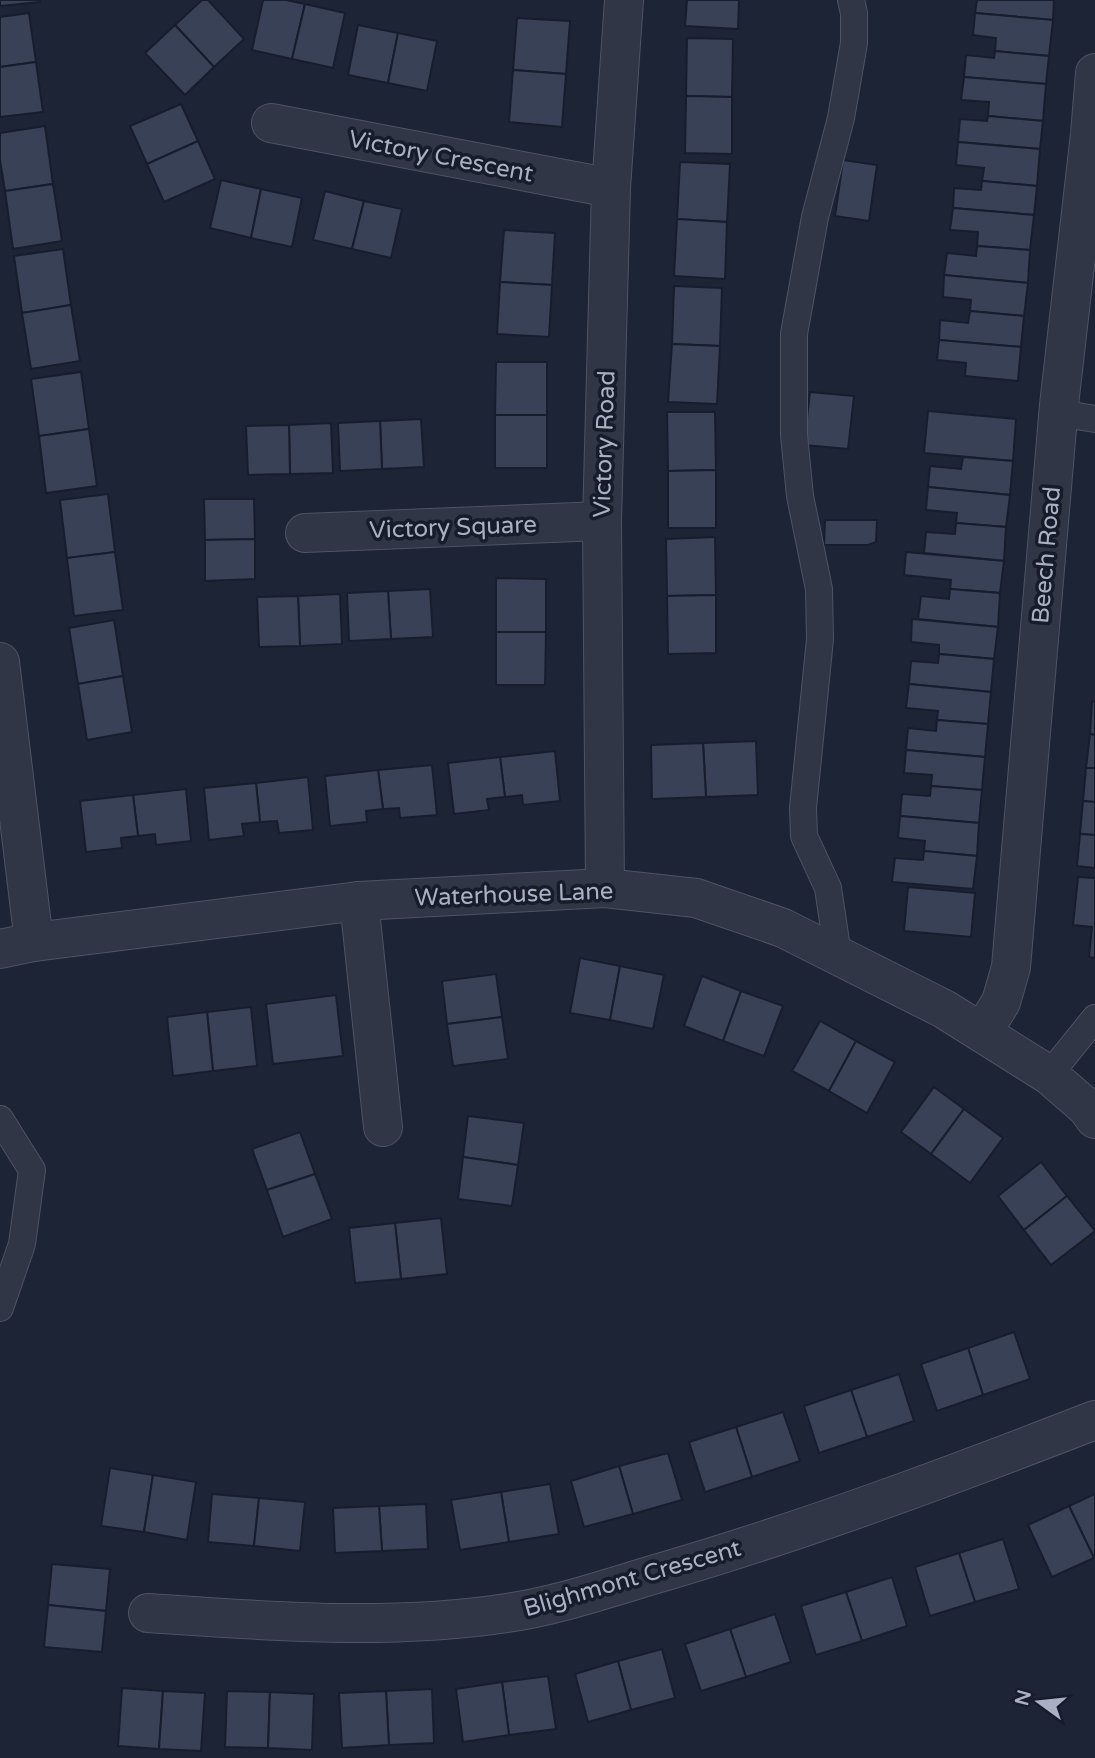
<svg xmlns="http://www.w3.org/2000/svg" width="1095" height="1758" font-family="'Varela Round',sans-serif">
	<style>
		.building { fill: #394157; stroke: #181d2d; stroke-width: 2 }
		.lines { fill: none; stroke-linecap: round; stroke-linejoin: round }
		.lane-casing { stroke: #4e5365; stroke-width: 28 }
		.street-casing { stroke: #4e5365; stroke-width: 40 }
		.lane { stroke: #313646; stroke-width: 26 }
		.street { stroke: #313646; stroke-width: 38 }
		.labels { text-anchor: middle; stroke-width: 7; stroke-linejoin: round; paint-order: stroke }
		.street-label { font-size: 24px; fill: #aab0c4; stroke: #171b2a }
	</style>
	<rect width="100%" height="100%" fill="#1d2436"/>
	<g class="building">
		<polygon points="0,0 40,0 40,2 0,6"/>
		<polygon points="202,0 208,0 244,39 214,67 175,25"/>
		<polygon points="263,0 286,0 305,4 292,59 252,50"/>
		<polygon points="687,0 739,0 738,29 685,26"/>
		<polygon points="977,0 1054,0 1053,20 975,13"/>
		<polygon points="305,4 345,13 333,68 292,59"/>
		<polygon points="29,13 36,62 0,67 0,17"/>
		<polygon points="975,13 1053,20 1049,56 995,51 996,38 973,35"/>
		<polygon points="517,18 570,21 566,74 513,70"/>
		<polygon points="175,25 214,67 185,95 145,53"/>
		<polygon points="358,25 398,33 388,83 348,75"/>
		<polygon points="398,33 437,41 427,91 388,83"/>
		<polygon points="687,38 733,39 732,97 686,96"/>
		<polygon points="995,51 1049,56 1046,84 964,77 966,55 994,58"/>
		<polygon points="36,62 43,112 0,117 0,67"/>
		<polygon points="513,70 566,74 562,127 509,122"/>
		<polygon points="964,77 1046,84 1043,121 988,116 989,102 961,100"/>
		<polygon points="686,96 732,97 732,154 685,153"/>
		<polygon points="181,104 198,141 147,164 130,126"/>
		<polygon points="988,116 1043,121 1040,149 958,142 960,119 987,121"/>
		<polygon points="45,126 53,184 5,191 0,160 0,133"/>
		<polygon points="198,141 215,179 164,202 147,164"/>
		<polygon points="958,142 1040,149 1037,186 982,181 984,168 956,165"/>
		<polygon points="843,160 877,165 869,221 835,216"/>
		<polygon points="680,162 730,164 727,222 677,219"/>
		<polygon points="221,180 261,189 251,238 210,228"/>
		<polygon points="982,181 1037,186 1034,215 953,208 954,188 981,190"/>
		<polygon points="53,184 62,241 13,249 5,191"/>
		<polygon points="261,189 302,198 292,247 251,238"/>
		<polygon points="325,191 364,201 352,249 313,240"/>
		<polygon points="364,201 402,209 391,258 352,249"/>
		<polygon points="953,208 1034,215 1030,250 977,246 978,232 950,230"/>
		<polygon points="677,219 727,222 725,279 674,276"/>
		<polygon points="504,230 555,233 552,285 500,282"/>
		<polygon points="977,246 1030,250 1028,283 944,275 947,253 976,256"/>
		<polygon points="63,249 71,305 22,313 14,256"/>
		<polygon points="944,275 1028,283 1024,316 970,311 971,300 943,297"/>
		<polygon points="500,282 552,285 549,337 497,334"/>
		<polygon points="674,286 722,288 720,346 672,344"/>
		<polygon points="71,305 80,361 31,369 22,313"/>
		<polygon points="970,311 1024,316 1021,347 939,340 940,320 968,323"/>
		<polygon points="939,340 1021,347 1018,381 965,376 966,363 937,360"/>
		<polygon points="672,344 720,346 717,404 668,402"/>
		<polygon points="496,362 547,362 547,415 495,415"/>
		<polygon points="81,372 89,429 39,436 31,379"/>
		<polygon points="810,392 854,396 848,449 804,445"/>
		<polygon points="928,411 1016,419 1013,461 924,453"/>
		<polygon points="667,412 715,412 716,470 668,471"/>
		<rect x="495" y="415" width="52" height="53"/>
		<polygon points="421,419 424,467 382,469 380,421"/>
		<polygon points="380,421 382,469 340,471 338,423"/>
		<polygon points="331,423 333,473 290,474 289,425"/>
		<polygon points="289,425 290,474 248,475 246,426"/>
		<polygon points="89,429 97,486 46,493 39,436"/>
		<polygon points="963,457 1013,461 1010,495 928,487 930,466 961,469"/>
		<polygon points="716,470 716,528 668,528 668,471"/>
		<polygon points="928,487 1010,495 1006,527 956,523 957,513 926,510"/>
		<polygon points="108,494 115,552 67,558 60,500"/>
		<polygon points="204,499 254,499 255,539 205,540"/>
		<polygon points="825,520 877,520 876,542 868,545 824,545"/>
		<polygon points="956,523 1006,527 1004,561 924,553 926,532 955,534"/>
		<polygon points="715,537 716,595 667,596 666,539"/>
		<polygon points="255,539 255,579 205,581 205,540"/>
		<polygon points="115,552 123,610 74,616 67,558"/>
		<polygon points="906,552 1004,561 1000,593 950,589 951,580 904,575"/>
		<polygon points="496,578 546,579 546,632 496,632"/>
		<polygon points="430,589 433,637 391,639 388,591"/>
		<polygon points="950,589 1000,593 998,627 918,619 921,596 949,599"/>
		<polygon points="388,591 391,639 349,641 347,593"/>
		<polygon points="340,594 342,644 300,646 298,596"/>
		<polygon points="716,595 716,653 668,654 667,596"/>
		<polygon points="298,596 300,646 259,647 257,597"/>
		<polygon points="912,619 998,627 994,659 939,654 939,645 911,642"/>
		<polygon points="114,620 123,676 78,684 69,628"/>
		<polygon points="496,632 546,632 545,685 496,685"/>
		<polygon points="939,654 994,659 991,692 909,684 911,661 938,663"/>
		<polygon points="123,676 132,732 87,740 78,684"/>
		<polygon points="909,684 991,692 988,724 937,720 938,711 906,708"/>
		<polygon points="1092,701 1095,702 1095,735 1090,734"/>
		<polygon points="937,720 988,724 985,757 906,750 908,728 936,731"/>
		<polygon points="1090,734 1095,735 1095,768 1086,768"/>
		<polygon points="756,741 758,795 706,797 703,743"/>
		<polygon points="703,743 706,797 652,799 651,745"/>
		<polygon points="906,750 985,757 982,790 931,786 932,775 904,773"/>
		<polygon points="555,751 560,801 523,805 522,795 505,797 500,757"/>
		<polygon points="500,757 505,797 487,799 489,810 454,814 448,763"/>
		<polygon points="432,765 437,815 400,818 399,808 383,809 378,770"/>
		<polygon points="1086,768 1095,768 1095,802 1083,801"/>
		<polygon points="378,770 383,809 366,811 367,822 330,826 325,776"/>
		<polygon points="308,777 313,830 279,833 277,821 260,822 256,783"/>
		<polygon points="256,783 260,822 242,824 244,836 209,840 204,788"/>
		<polygon points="931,786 982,790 979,823 900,816 902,794 930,796"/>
		<polygon points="186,789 191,841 156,845 155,834 138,836 133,795"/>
		<polygon points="133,795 138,836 121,838 122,848 86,852 80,801"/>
		<polygon points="1083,801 1095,802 1095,835 1080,834"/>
		<polygon points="900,816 979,823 977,856 924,851 925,841 898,838"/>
		<polygon points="1080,834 1095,835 1095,868 1077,866"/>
		<polygon points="924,851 977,856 973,889 892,882 895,858 923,860"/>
		<polygon points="1078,877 1095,878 1095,958 1089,957 1092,927 1073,925"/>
		<polygon points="908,887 975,893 971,937 904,931"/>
		<polygon points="580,958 620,966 610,1020 570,1013"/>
		<polygon points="620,966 664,975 653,1029 610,1020"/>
		<polygon points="496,974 502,1017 447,1024 442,981"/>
		<polygon points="702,976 741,991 723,1041 684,1026"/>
		<polygon points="741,991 783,1006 764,1056 723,1041"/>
		<polygon points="336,995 343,1056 273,1064 266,1004"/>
		<polygon points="251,1007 257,1066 213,1071 207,1012"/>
		<polygon points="207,1012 213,1071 173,1076 167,1017"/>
		<polygon points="502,1017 508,1059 453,1066 447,1024"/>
		<polygon points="820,1021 856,1041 829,1091 792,1071"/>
		<polygon points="856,1041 895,1062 867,1113 829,1091"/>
		<polygon points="934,1087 964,1109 931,1154 901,1132"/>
		<polygon points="964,1109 1003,1138 970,1183 931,1154"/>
		<polygon points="468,1116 524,1123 518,1165 463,1157"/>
		<polygon points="300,1132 315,1174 267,1190 252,1149"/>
		<polygon points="463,1157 518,1165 512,1206 458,1199"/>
		<polygon points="1041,1162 1067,1196 1024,1230 998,1196"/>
		<polygon points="315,1174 332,1219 283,1237 267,1190"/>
		<polygon points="1067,1196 1095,1231 1051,1265 1024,1230"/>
		<polygon points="441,1218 447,1274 401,1279 395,1223"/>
		<polygon points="395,1223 401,1279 355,1283 349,1228"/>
		<polygon points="1014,1332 1030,1379 983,1395 968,1348"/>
		<polygon points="968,1348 983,1395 937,1411 921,1364"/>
		<polygon points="899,1374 914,1421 867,1437 851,1390"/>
		<polygon points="851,1390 867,1437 819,1453 804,1406"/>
		<polygon points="783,1412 800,1461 752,1477 736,1427"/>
		<polygon points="736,1427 752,1477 705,1492 689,1442"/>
		<polygon points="668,1453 682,1500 633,1514 619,1466"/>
		<polygon points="619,1466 633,1514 584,1527 571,1481"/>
		<polygon points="110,1468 153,1475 144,1532 101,1526"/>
		<polygon points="153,1475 196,1482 187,1540 144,1532"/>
		<polygon points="550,1484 559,1534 509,1542 501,1492"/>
		<polygon points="501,1492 509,1542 460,1550 451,1500"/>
		<polygon points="212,1494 259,1498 254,1546 208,1542"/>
		<polygon points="1095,1494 1095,1557 1094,1558 1069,1506"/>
		<polygon points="259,1498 305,1502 300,1551 254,1546"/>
		<polygon points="426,1504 428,1549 382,1551 379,1506"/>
		<polygon points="379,1506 382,1551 335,1553 333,1508"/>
		<polygon points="1069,1506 1094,1558 1052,1577 1028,1525"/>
		<polygon points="1003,1539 1019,1589 975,1602 959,1553"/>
		<polygon points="959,1553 975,1602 930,1616 915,1567"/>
		<polygon points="52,1564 110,1569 106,1611 48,1605"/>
		<polygon points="892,1577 907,1626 862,1641 846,1592"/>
		<polygon points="846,1592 862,1641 816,1655 801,1606"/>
		<polygon points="48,1605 106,1611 102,1652 44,1647"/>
		<polygon points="775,1614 791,1662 746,1677 730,1629"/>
		<polygon points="730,1629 746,1677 701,1691 685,1644"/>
		<polygon points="662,1649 675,1698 631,1710 618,1661"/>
		<polygon points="618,1661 631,1710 588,1722 575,1674"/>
		<polygon points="548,1676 556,1729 509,1735 502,1682"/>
		<polygon points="502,1682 509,1735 463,1742 456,1689"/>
		<polygon points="122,1688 163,1691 159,1749 118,1746"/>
		<polygon points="432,1689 434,1743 389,1745 386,1691"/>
		<polygon points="163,1691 205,1693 201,1751 159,1749"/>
		<polygon points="227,1691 270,1692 268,1748 225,1747"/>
		<polygon points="386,1691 389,1745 342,1748 339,1693"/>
		<polygon points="270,1692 314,1694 312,1750 268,1748"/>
	</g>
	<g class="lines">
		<g class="lane-casing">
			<g id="lane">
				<polyline points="1058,413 1095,419"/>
				<polyline points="838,955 828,888 804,836 803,808 820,639 819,589 800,496 794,435 794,334 815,217 841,118 854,43 854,13 851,0"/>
				<polyline points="1049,1075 1095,1018"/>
				<polyline points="0,1119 32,1170 22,1244 0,1308"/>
			</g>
		</g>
		<g class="street-casing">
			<g id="street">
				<polyline points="271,123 611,188"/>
				<polyline points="305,533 602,521"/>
				<polyline points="0,662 34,942"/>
				<polyline points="605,888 602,521 611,188 624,0"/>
				<polyline points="359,901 383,1127"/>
				<polyline points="0,949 34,942 359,901 605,888 696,898 783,928 944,1009 1049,1075 1087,1108 1095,1119"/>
				<polyline points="983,1031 1001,1002 1011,967 1059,405 1090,134 1095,73"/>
				<path d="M148,1613C267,1621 388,1631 507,1613C561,1605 614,1586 666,1571C812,1528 953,1475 1095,1420"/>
			</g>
		</g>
		<use href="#lane" class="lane"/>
		<use href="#street" class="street"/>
	</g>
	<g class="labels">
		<g class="street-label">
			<text transform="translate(441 156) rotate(11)" y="8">Victory Crescent</text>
			<text transform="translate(604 444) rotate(-88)" y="8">Victory Road</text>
			<text transform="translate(453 527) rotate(-2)" y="8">Victory Square</text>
			<text transform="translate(1046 555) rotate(-85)" y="8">Beech Road</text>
			<text transform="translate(514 894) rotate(-2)" y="8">Waterhouse Lane</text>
			<text transform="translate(632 1578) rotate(-16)" y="8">Blighmont Crescent</text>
		</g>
	</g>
	<g transform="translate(1039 1702) rotate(285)" stroke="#171b2a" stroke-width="5" paint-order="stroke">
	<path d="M0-5L12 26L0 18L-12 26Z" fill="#aab0c4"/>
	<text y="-10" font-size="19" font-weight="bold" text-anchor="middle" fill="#aab0c4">N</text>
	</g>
</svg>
